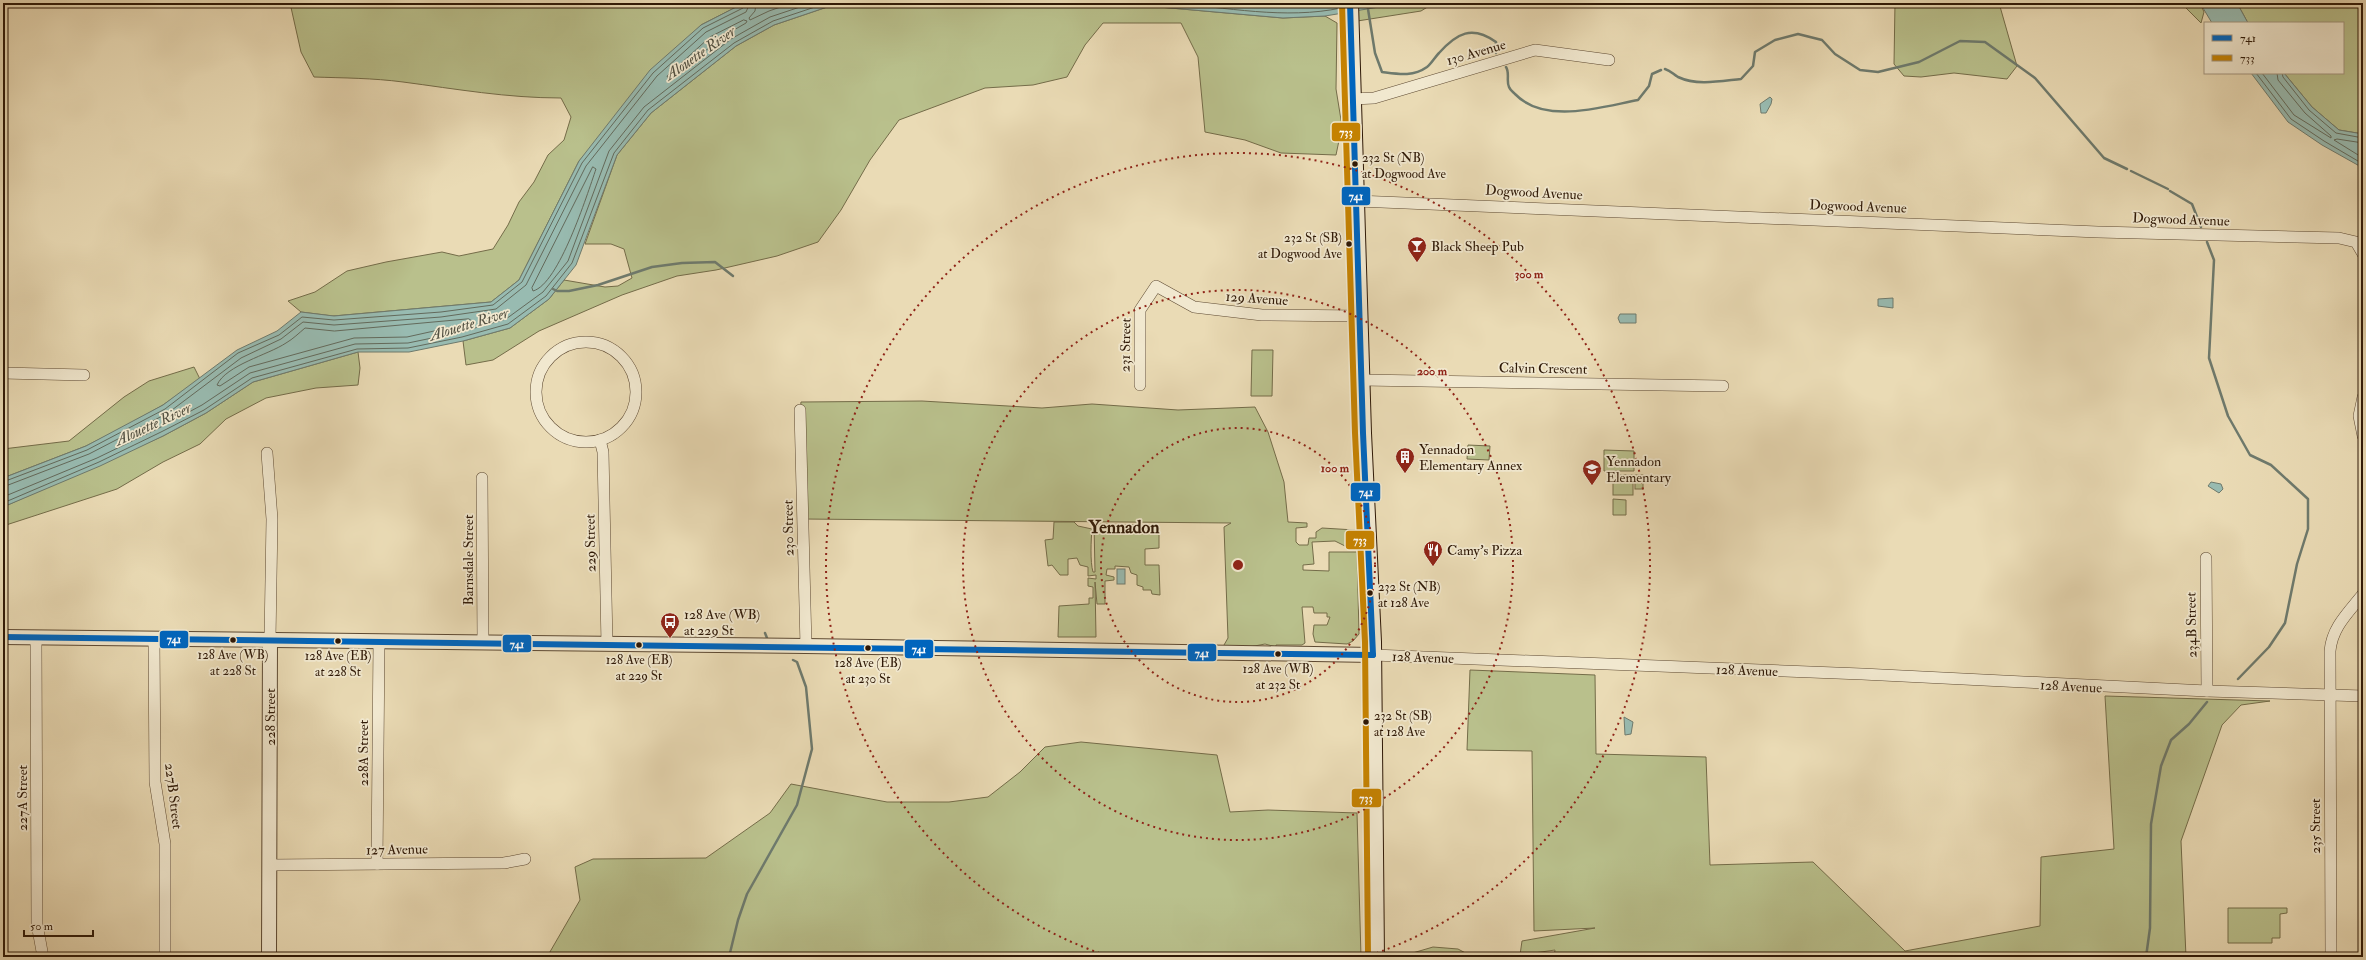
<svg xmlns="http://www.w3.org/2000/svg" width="2366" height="960" font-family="'IM FELL Double Pica',serif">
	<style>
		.green { fill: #b9c08c; stroke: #746c49 }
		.water { fill: #98bbb1; stroke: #6e7a6d }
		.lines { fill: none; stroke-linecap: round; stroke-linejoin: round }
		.shore { stroke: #636a5c; stroke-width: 1 }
		.stream { stroke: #6e7a6d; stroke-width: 2.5 }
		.minor-casing { stroke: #5d4932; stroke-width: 12 }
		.tertiary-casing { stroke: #5d4932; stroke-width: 16 }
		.secondary-casing { stroke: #2e1806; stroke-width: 18 }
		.minor { stroke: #f1e8cf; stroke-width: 11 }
		.tertiary { stroke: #f1e8cf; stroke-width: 14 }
		.secondary { stroke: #f1e8cf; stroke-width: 16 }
		.bus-1-casing { stroke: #f1e8cf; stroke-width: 9 }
		.bus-2-casing { stroke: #f1e8cf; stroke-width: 9 }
		.bus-1 { stroke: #0065bd; stroke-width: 6 }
		.bus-2 { stroke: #c58202; stroke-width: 6 }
		.ring { fill: none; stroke: #8f2418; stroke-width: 2; stroke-dasharray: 2 4 }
		.bus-dot { fill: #2e1806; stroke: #f1e8cf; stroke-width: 1.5 }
		.labels { text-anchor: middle; stroke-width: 3.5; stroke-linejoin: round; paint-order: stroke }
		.bus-label { font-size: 13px; fill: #2e1806; stroke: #f1e8cf }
		.street-label { font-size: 14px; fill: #2e1806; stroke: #f1e8cf }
		.poi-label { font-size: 14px; fill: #2e1806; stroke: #f1e8cf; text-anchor: start }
		.water-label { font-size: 15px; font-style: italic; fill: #535142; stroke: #f1e8cf }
		.district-label { font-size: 18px; font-weight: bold; fill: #2e1806; stroke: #f1e8cf }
		.centre { fill: #8f2418; stroke: #f1e8cf; stroke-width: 2 }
		.ring-label { font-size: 12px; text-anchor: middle; font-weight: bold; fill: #8f2418; stroke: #f1e8cf; stroke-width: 3.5; stroke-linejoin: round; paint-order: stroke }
		.line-badge { stroke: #f1e8cf; stroke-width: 1.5 }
		.badge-label { font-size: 11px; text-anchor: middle; font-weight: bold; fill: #fff }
	</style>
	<rect width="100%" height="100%" fill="#eadbb5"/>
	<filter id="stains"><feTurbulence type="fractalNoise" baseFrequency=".005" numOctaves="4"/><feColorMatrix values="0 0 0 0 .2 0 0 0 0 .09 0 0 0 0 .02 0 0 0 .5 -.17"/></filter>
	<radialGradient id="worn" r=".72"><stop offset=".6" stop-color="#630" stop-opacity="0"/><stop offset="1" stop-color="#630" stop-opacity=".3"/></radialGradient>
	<g class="green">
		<path d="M290,3H744L701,25L579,161L519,280L491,302L333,316L301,312L288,301L315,292L347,271L386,262L442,252L459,256L493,249L508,225L519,202L534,182L548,155L564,140L571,117L561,98C507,98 456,89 403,82C373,78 343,78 314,77L301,52Z"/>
		<polygon points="839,3 1114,3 1283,18 1325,16 1337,23 1336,89 1342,126 1336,155 1281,153 1245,140 1205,132 1198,57 1181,23 1103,23 1085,45 1067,77 1033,85 985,88 899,120 870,160 841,210 818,242 777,256 716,270 677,276 622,295 539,331 493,360 466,365 463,341 510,328 549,299 564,280 605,287 618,286 632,278 624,249 611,244 585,244 617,155 651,113 736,46 774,25"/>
		<polygon points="1361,3 1434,3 1421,11 1351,22 1351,10 1361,9"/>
		<polygon points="1895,3 1999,3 2017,66 2007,79 1954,73 1921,77 1904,76 1894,64"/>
		<polygon points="2181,3 2200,3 2204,12 2201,23"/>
		<polygon points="2237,3 2363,3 2363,134 2339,130 2312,107 2284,73 2343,73 2343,23 2248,23"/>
		<polygon points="1252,350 1273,350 1272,396 1251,396"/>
		<polygon points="358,352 360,368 358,385 316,388 266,398 226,419 200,444 163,462 117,489 3,526 3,507 163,436 206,413 253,382"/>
		<polygon points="194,367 200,379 163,405 122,428 86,446 3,478 3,449 69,441 124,397 149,381"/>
		<polygon points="922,401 1042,408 1092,404 1178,410 1255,407 1268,432 1284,482 1288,522 1307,523 1307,527 1296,528 1296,542 1299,545 1308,545 1309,538 1316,538 1316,532 1322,528 1355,530 1355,545 1345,546 1335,541 1312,542 1314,564 1303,565 1303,570 1329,571 1329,552 1357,552 1359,634 1353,641 1347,644 1315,642 1313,634 1314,625 1327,625 1330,617 1327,617 1327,613 1314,613 1313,607 1302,607 1305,643 1302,645 1276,645 1276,647 1265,644 1244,648 1225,648 1224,645 1228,638 1224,527 1231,523 803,519 800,410 801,402"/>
		<polygon points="1468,445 1490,446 1489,460 1467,459"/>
		<polygon points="1604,450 1634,451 1634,471 1604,471"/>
		<rect x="1613" y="475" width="20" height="20"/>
		<rect x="1635" y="475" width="8" height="14"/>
		<polygon points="1613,499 1626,500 1626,515 1613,515"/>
		<path d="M1054,522H1074L1078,526L1092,529C1091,540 1090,562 1093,572H1095L1094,524L1159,525V548L1145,549V565H1159L1160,595L1152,594L1151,590H1143V587L1137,585V575L1131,573L1129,567L1115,566V569H1107L1106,575L1114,577V580L1105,581V604H1097L1095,582L1096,637H1058L1059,606L1089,604V598H1093V587L1088,586V578L1096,579V575L1088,576V567L1080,565L1077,558L1068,559V575H1060L1052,565L1048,566L1045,540L1053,539Z"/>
		<polygon points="1470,670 1595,675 1596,754 1706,757 1710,865 1813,862 1905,951 2040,926 2041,857 2114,849 2105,696 2270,701 2241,705 2222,725 2181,841 2186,957 1554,957 1555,950 1520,955 1522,941 1595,928 1534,931 1532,751 1467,750"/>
		<polygon points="1081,742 1217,755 1230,812 1268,810 1357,813 1361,957 547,957 580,900 575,867 593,859 706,858 770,813 791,784 887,802 949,802 988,797 1020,772 1045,747"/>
		<polygon points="2228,908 2287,908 2287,913 2280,914 2280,938 2272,938 2272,943 2228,943"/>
		<polygon points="1433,947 1458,949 1473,957 1399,957"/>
	</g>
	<g class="water">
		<polygon points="744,3 839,3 774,25 736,46 651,113 617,155 576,265 549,299 510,328 463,341 409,352 358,352 253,382 206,413 163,436 100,466 3,507 3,478 86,446 163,405 237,350 277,331 301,312 334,316 491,302 519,280 579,161 650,70 701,25"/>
		<polygon points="1114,3 1403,3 1325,16 1283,18"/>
		<polygon points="2200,3 2237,3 2248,23 2212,23"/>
		<polygon points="2251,73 2284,73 2312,107 2339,130 2363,134 2363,168 2322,145 2288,122"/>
		<polygon points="1770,97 1772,99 1771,104 1766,113 1761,113 1760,104"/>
		<polygon points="1893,298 1893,308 1878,306 1878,299"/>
		<polygon points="1620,314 1636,314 1636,323 1620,323 1618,318"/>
		<polygon points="2211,482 2221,484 2223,489 2219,493 2208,486"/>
		<rect x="1117" y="569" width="8" height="15"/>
		<polygon points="1624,717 1633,722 1631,734 1625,735"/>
	</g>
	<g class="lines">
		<g class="shore">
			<polyline points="756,3 755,11 749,18 750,20 769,11 792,3"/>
			<path d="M1169,3C1226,7 1285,20 1341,8"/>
			<path d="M1231,3C1269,6 1304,11 1341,3"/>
			<polygon points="744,20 747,21 746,23 727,34 670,78 667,77 668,75 710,37"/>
			<polyline points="2256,73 2291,119 2324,141 2363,164"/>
			<polyline points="2262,73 2294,115 2331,138 2331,136 2305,113 2278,80 2277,73"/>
			<polyline points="2282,73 2283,77 2309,110 2336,133 2363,138"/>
			<polyline points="2363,143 2337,139 2334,140 2363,158"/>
			<path d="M593,167L596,169C587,195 559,284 533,291L532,288Z"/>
			<path d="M469,319L472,321L470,323L407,337L354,338L249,367L220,386L217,385C226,365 268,355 286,343C293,339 299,333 305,328L334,331Z"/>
			<polyline points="3,482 87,450 165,409 238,353 279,335 302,317 334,320 441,312 493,305 522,282 582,163 653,73 703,28 743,8 745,3"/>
			<polyline points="3,487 89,454 168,413 241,358 281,339 303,322 334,325 441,317 496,309 526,285 586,166 657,76 706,32 746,12 750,3"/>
			<polyline points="3,497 97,458 159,428 202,405 250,373 355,344 408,343 461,332 506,319 543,292 568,261 609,151 644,107 731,39 770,17 812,3"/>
			<polyline points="3,503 99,462 161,432 204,410 252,378 357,349 408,348 462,337 508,324 546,296 572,263 614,153 648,110 734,43 773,21 827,3"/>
		</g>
		<g class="stream">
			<path d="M1368,9L1375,53L1382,72C1398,74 1413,77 1427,67C1431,64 1435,57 1439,53C1457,33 1472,25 1496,42V53"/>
			<path d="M1506,67C1510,73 1506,81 1509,87C1510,90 1513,92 1515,94C1545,125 1601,107 1638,100L1649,86L1652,74L1661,70"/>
			<path d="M1665,69C1671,71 1673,74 1678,77C1697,86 1721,81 1741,79L1753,66L1755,52L1775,40L1798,34L1822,40L1835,54L1860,70L1878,72L1919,62L1960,41L1985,42L2035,78L2104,158L2127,169"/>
			<polyline points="2131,171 2168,189"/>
			<polyline points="2170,191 2192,204 2201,227"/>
			<polyline points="2207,242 2214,260 2209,358 2228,416 2250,455 2271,465 2308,499 2308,529 2297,564 2285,623 2269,647 2238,679"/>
			<polyline points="553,289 557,291 569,291 598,285 652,267 682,263 715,262 733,276"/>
			<polyline points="765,633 767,638"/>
			<polyline points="729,957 738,920 747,894 797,805 812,749 806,687 797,662 793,660"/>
			<polyline points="2146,957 2150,928 2151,824 2161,766 2171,740 2189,724 2207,702"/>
		</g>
		<g class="minor-casing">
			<g id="minor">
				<polyline points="1353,99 1374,98 1535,50 1609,60"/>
				<polyline points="1357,201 2098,232 2339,238 2356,242 2363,254"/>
				<circle cx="586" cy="392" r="50"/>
				<polyline points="3,373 84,375"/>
				<polyline points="1362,380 1723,386"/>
				<polyline points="1140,385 1140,310 1156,286 1194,307 1262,315 1361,316"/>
				<polyline points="2363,397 2359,416 2363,436"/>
				<polyline points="800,410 806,646"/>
				<polyline points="600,440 603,452 607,644"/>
				<polyline points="267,453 272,519 270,639"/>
				<polyline points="482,478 483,642"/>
				<polyline points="2206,558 2207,691"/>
				<polyline points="36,638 37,924 43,957"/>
				<polyline points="154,639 155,782 165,844 165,957"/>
				<polyline points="1373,655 1862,674 2207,691 2363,696"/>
				<polyline points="377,864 379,641"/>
				<polyline points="269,865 504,863 525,859"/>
				<path d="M2331,957L2330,651C2332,627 2349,612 2363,594"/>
			</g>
		</g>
		<g class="tertiary-casing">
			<g id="tertiary">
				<polyline points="3,637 806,646 1373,655"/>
				<polyline points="269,957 270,639"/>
			</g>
		</g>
		<g class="secondary-casing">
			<polyline id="secondary" points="1350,3 1363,433 1373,642 1376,957"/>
		</g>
		<use href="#minor" class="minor"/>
		<use href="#tertiary" class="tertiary"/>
		<use href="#secondary" class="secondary"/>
		<g class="bus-1-casing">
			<g id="bus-1">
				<polyline points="1350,3 1363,433 1373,655"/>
				<polyline points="3,637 1373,655"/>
			</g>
		</g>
		<g class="bus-2-casing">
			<polyline id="bus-2" points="1342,3 1355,433 1365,642 1368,957"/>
		</g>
		<use href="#bus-1" class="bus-1"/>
		<use href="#bus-2" class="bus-2"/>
	</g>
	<g class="ring">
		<circle cx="1238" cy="565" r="137"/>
		<circle cx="1238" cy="565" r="275"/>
		<path d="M1111 957A412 412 0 1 1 1365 957"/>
	</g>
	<defs>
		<g id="bar-pin" transform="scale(1)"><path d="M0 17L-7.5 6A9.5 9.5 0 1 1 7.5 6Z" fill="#8f2418" stroke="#f1e8cf"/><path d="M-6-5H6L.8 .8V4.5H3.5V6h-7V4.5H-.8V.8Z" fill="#fff"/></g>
		<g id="building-pin" transform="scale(1)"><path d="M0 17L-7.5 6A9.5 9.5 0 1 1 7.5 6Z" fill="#8f2418" stroke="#f1e8cf"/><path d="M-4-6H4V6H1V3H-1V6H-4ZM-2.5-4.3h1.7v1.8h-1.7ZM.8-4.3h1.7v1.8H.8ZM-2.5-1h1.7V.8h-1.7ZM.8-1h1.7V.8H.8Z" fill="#fff"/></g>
		<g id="school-pin" transform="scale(1)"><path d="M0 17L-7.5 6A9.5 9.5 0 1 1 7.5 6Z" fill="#8f2418" stroke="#f1e8cf"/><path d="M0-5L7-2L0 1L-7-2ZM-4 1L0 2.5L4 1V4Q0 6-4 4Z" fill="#fff"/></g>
		<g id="restaurant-pin" transform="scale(1)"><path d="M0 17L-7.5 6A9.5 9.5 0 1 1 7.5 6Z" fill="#8f2418" stroke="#f1e8cf"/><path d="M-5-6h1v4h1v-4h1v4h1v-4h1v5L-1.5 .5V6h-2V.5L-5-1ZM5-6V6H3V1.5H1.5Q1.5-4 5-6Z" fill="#fff"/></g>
		<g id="bus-pin" transform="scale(1)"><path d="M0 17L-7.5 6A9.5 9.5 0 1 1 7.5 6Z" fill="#8f2418" stroke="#f1e8cf"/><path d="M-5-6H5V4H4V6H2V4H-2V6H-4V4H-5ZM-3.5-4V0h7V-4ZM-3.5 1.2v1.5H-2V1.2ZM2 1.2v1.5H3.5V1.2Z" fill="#fff"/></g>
	</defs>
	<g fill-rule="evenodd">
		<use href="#bar-pin" x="1417" y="246"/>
		<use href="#building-pin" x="1405" y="457"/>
		<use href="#school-pin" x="1592" y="469"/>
		<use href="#restaurant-pin" x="1433" y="550"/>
		<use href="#bus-pin" x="670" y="622"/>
	</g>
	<g class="bus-dot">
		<circle cx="1355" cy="164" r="3.5"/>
		<circle cx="1349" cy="244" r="3.5"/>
		<circle cx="1370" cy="593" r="3.5"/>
		<circle cx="233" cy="640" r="3.5"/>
		<circle cx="338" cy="641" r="3.5"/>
		<circle cx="639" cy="645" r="3.5"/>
		<circle cx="868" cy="648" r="3.5"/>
		<circle cx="1278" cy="654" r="3.5"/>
		<circle cx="1366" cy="722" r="3.5"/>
	</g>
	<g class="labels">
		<g class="bus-label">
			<text x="1362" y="162" text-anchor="start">232 St (NB)<tspan x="1362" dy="16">at Dogwood Ave</tspan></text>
			<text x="1342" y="242" text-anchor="end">232 St (SB)<tspan x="1342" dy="16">at Dogwood Ave</tspan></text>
			<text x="1378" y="591" text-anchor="start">232 St (NB)<tspan x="1378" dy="16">at 128 Ave</tspan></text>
			<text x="233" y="659">128 Ave (WB)<tspan x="233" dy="16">at 228 St</tspan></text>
			<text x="338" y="660">128 Ave (EB)<tspan x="338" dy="16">at 228 St</tspan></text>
			<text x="639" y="664">128 Ave (EB)<tspan x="639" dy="16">at 229 St</tspan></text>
			<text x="868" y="667">128 Ave (EB)<tspan x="868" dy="16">at 230 St</tspan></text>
			<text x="1278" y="673">128 Ave (WB)<tspan x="1278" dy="16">at 232 St</tspan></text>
			<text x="1374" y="720" text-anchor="start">232 St (SB)<tspan x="1374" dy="16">at 128 Ave</tspan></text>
		</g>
		<g class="street-label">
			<text transform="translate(1476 52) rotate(-16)" y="5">130 Avenue</text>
			<text transform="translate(1534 192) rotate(3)" y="5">Dogwood Avenue</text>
			<text transform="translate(1858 206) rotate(2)" y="5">Dogwood Avenue</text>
			<text transform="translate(2181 219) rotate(2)" y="5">Dogwood Avenue</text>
			<text transform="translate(1257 298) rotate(4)" y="5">129 Avenue</text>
			<text transform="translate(1125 345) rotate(-89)" y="5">231 Street</text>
			<text transform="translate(1543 368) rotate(1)" y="5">Calvin Crescent</text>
			<text transform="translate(788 528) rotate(-91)" y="5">230 Street</text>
			<text transform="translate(590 543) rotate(-91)" y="5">229 Street</text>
			<text transform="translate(468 560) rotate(-90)" y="5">Barnsdale Street</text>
			<text transform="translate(2191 625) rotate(-91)" y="5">234B Street</text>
			<text transform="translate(1423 657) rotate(2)" y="5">128 Avenue</text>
			<text transform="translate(1747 670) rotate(2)" y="5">128 Avenue</text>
			<text transform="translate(2071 686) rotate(3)" y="5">128 Avenue</text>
			<text transform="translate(270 717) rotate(-90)" y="5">228 Street</text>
			<text transform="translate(363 753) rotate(-90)" y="5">228A Street</text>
			<text transform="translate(174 796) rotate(83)" y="5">227B Street</text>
			<text transform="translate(22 798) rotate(-90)" y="5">227A Street</text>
			<text transform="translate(2315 826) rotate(-90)" y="5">235 Street</text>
			<text transform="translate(397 849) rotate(-1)" y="5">127 Avenue</text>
		</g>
		<g class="poi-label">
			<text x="1431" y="251">Black Sheep Pub</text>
			<text x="1419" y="454">Yennadon<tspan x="1419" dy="16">Elementary Annex</tspan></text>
			<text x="1606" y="466">Yennadon<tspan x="1606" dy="16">Elementary</tspan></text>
			<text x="1447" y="555">Camy's Pizza</text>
			<text x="684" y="619">128 Ave (WB)<tspan x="684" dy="16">at 229 St</tspan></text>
		</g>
		<g class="water-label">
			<text transform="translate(700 53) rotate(-35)" y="5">Alouette River</text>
			<text transform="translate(469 324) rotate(-17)" y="5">Alouette River</text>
			<text transform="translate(153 424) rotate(-25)" y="5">Alouette River</text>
		</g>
		<g class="district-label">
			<text x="1124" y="533">Yennadon</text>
		</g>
	</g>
	<circle cx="1238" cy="565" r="6" class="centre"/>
	<g class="ring-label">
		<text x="1529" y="278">300 m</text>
		<text x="1432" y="375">200 m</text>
		<text x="1335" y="472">100 m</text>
	</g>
	<g class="line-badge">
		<rect x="1331" y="122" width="30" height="20" rx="4" fill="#c58202"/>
		<rect x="1341" y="186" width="30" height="20" rx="4" fill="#0065bd"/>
		<rect x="1350" y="482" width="31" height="20" rx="4" fill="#0065bd"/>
		<rect x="1345" y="530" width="30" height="20" rx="4" fill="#c58202"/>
		<rect x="159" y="630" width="30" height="19" rx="4" fill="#0065bd"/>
		<rect x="502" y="634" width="30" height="19" rx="4" fill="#0065bd"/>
		<rect x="904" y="639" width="30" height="20" rx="4" fill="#0065bd"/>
		<rect x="1187" y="643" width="30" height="19" rx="4" fill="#0065bd"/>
		<rect x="1351" y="788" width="31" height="20" rx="4" fill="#c58202"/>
	</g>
	<g class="badge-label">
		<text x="1346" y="136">733</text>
		<text x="1356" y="200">741</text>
		<text x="1366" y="496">741</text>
		<text x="1360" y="544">733</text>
		<text x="174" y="643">741</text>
		<text x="517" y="648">741</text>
		<text x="919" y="653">741</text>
		<text x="1202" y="657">741</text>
		<text x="1366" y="802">733</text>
	</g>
	<rect width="2366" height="960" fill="none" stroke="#eadbb5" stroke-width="16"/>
	<rect x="4" y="4" width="2358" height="952" fill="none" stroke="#2e1806" stroke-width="2"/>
	<rect x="8" y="8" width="2350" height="944" fill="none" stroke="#2e1806"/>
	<rect x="2204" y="22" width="140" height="52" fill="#f1e8cf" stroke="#a3957f"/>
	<rect x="2212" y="35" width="20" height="6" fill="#0065bd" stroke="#a3957f"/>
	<text x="2240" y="42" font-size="12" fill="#2e1806">741</text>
	<rect x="2212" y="55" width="20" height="6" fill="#c58202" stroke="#a3957f"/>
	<text x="2240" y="62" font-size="12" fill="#2e1806">733</text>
	<path d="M24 930v6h69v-6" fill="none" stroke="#2e1806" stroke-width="2"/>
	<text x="30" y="930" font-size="12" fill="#2e1806" stroke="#f1e8cf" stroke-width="3" paint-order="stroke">50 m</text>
	<rect width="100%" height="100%" filter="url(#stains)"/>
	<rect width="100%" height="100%" fill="url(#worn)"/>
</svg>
